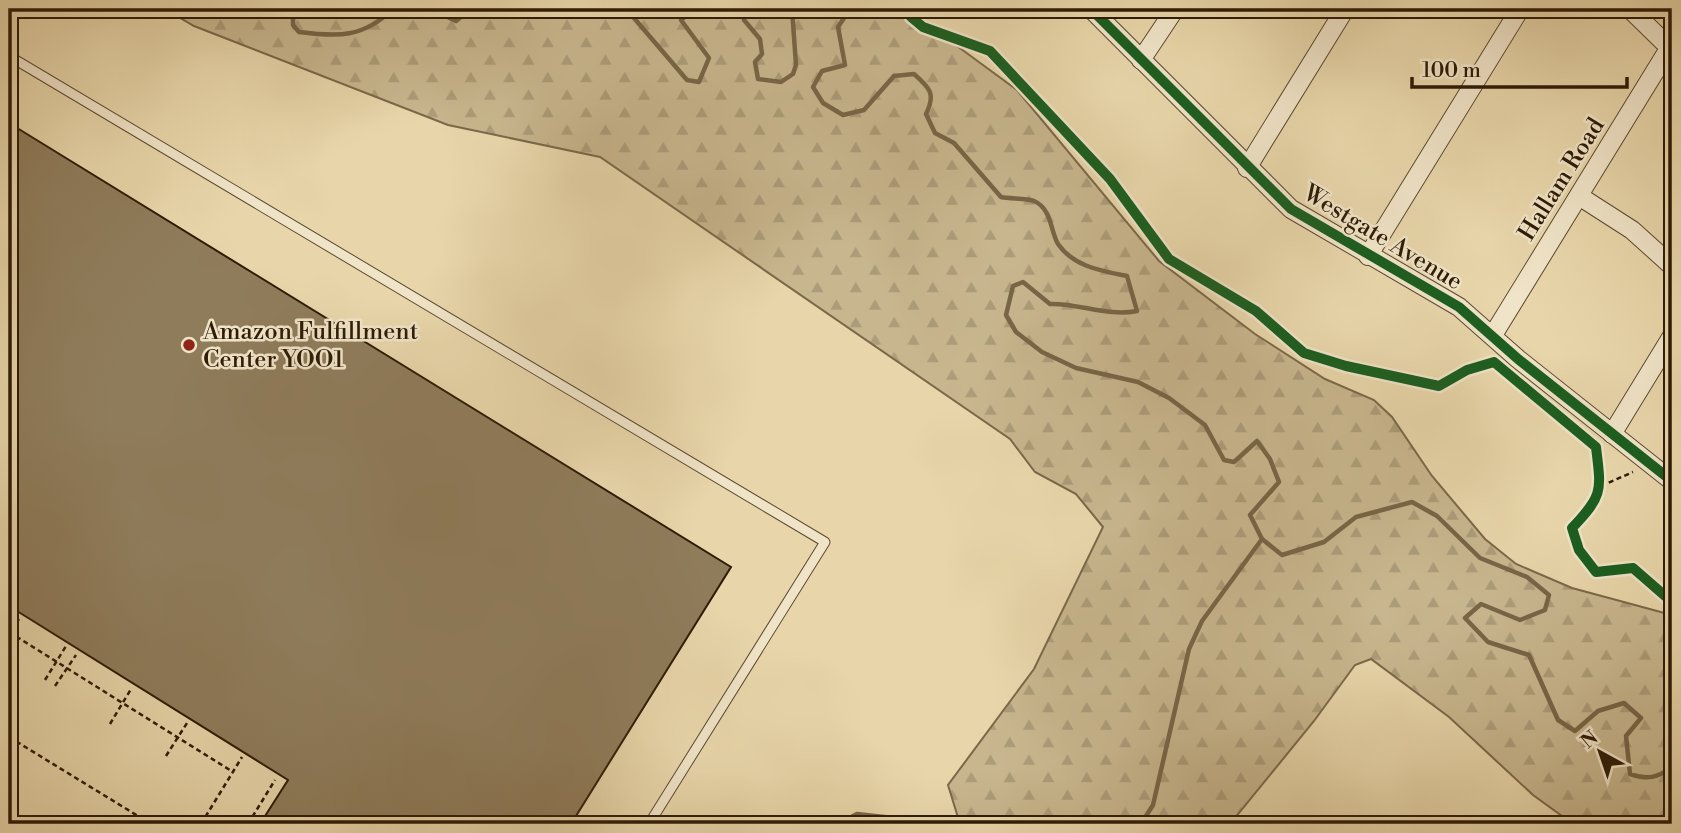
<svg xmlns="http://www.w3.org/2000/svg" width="1681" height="833" font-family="'Libre Bodoni',serif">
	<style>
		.forest { fill: url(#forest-firs); stroke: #7b684a; stroke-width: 2 }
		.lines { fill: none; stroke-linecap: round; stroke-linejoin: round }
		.stream { stroke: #786547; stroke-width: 4.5 }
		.building { fill: #8f7c5b; stroke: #2e1b06; stroke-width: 2 }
		.service-casing { stroke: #5c4a2f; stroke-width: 11 }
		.minor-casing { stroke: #5c4a2f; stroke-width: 20 }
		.path { stroke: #2e1b06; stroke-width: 2.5; stroke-dasharray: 5 3.5; stroke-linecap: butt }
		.service { stroke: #f0e4c8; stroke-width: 9 }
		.minor { stroke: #f0e4c8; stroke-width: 18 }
		.cycleway-casing { stroke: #f0e4c8; stroke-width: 15 }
		.cycleway { stroke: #1b5e20; stroke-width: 10 }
		.poi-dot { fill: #8f2418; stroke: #f0e4c8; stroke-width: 2.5 }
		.labels { text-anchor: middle; stroke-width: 5; stroke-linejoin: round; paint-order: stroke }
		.street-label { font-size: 24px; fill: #2e1b06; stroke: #f0e4c8 }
		.poi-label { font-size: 24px; fill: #2e1b06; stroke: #f0e4c8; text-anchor: start }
	</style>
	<defs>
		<pattern id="forest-firs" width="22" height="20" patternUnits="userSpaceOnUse" patternTransform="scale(1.75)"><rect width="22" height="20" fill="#c8b68e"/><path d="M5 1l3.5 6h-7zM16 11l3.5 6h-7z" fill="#ac9c79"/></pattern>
	</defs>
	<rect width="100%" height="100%" fill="#e8d6aa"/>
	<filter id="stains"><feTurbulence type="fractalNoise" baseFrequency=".00286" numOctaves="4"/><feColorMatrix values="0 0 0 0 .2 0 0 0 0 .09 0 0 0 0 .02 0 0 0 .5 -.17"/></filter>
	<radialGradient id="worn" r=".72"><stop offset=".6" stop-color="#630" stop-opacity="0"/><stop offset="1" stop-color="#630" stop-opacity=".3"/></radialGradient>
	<polygon class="forest" points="165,9 896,9 923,21 1017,90 1159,261 1255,334 1325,379 1374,400 1392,417 1432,476 1485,539 1516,564 1572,588 1672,615 1672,824 1573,824 1533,795 1449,717 1371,659 1355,665 1314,721 1230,824 960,824 948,785 1034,669 1103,527 1076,494 1035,472 1010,439 600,157 448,125 194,26"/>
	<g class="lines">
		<g class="stream">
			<path d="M293,9V25L299,32C338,37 363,38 393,9"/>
			<polyline points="431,9 456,21 471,9"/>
			<path d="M567,9C595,20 602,6 628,11L687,80L699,82L709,58L681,20L694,9"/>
			<polyline points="746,9 744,20 760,39 762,54 755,62 758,79 781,82 793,74 796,65 792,9"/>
			<path d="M850,9L838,27L845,65L822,71L813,87L823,103L843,115L864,110L894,76L914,74C930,88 936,94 926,114L935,133L954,143L1001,197C1011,199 1025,198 1034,201C1052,209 1050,230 1058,244C1074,267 1102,271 1127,276L1137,311C1108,317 1079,303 1050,304L1023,282L1013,286L1006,315L1016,332L1042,352L1076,368L1138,382L1169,398L1205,425L1224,460L1234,462L1257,441L1270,459L1279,482L1250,515L1262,539L1282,555L1324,542L1356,517L1412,502L1437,516L1480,558L1527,577L1549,595L1545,610L1520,620L1481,604L1465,618L1488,642L1529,655L1558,720L1575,731L1598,711L1624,703L1641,718L1626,736L1630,774C1648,780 1657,778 1672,767"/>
			<polyline points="838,824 857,814 947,824"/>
			<polyline points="1141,824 1153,805 1189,649 1202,621 1262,539"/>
		</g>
	</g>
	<polygon class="building" points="9,123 731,567 571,824 260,824 288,780 9,606"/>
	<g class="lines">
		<g class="service-casing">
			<polyline id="service" points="9,56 825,542 649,824"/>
		</g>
		<g class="minor-casing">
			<g id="minor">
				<polyline points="1091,9 1291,209 1459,307 1518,359 1672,481"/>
				<polyline points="1630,9 1672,50"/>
				<polyline points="1141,60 1175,9"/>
				<polyline points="1247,168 1345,9"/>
				<polyline points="1579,196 1632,230 1672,266"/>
				<polyline points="1368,256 1520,9"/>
				<polyline points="1493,335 1670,47"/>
				<polyline points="1612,434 1672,336"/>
			</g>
		</g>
		<g class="path">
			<polyline points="1601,486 1633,472"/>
			<polyline points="9,632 233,772"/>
			<polyline points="9,635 19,619"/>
			<polyline points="45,680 66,646"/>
			<polyline points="55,686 76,655"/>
			<polyline points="110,724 131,689"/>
			<polyline points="9,737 151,824"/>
			<polyline points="166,756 187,723"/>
			<polyline points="206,816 220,824"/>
			<polyline points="201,824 242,757"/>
			<polyline points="248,824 275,780"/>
		</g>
		<use href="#service" class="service"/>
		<use href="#minor" class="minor"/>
		<g class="cycleway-casing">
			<g id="cycleway">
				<path d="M909,9L911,17L923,27L990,51L1110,179L1169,259L1256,311L1304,353L1346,366L1439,386L1467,370L1494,362L1596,447C1601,490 1604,495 1572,528L1579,550L1596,572L1633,568L1672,602"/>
				<polyline points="1091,9 1291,209 1459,307 1518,359 1672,481"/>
			</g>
		</g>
		<use href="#cycleway" class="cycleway"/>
	</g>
	<circle class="poi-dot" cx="189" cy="345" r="7"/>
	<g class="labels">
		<g class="street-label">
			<text transform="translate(1561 179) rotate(-58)" y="8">Hallam Road</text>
			<text transform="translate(1383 237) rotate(31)" y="8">Westgate Avenue</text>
		</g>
		<g class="poi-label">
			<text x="203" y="339">Amazon Fulfillment<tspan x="203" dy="28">Center YOO1</tspan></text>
		</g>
	</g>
	<rect width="1681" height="833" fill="none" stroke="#e8d6aa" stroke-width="35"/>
	<rect x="10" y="10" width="1660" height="812" fill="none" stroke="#2e1b06" stroke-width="3.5"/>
	<rect x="18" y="18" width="1646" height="798" fill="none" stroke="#2e1b06" stroke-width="2"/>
	<g transform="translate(1600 752) rotate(320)" stroke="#f0e4c8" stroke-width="5" paint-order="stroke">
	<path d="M0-5L12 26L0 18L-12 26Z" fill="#2e1b06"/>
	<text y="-10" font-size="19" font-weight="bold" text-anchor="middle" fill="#2e1b06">N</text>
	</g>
	<path d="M1412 77v10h215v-10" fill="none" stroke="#2e1b06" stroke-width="3.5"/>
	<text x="1422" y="77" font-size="21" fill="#2e1b06" stroke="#f0e4c8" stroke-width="5" paint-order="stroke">100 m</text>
	<rect width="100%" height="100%" filter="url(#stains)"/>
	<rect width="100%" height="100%" fill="url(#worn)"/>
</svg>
